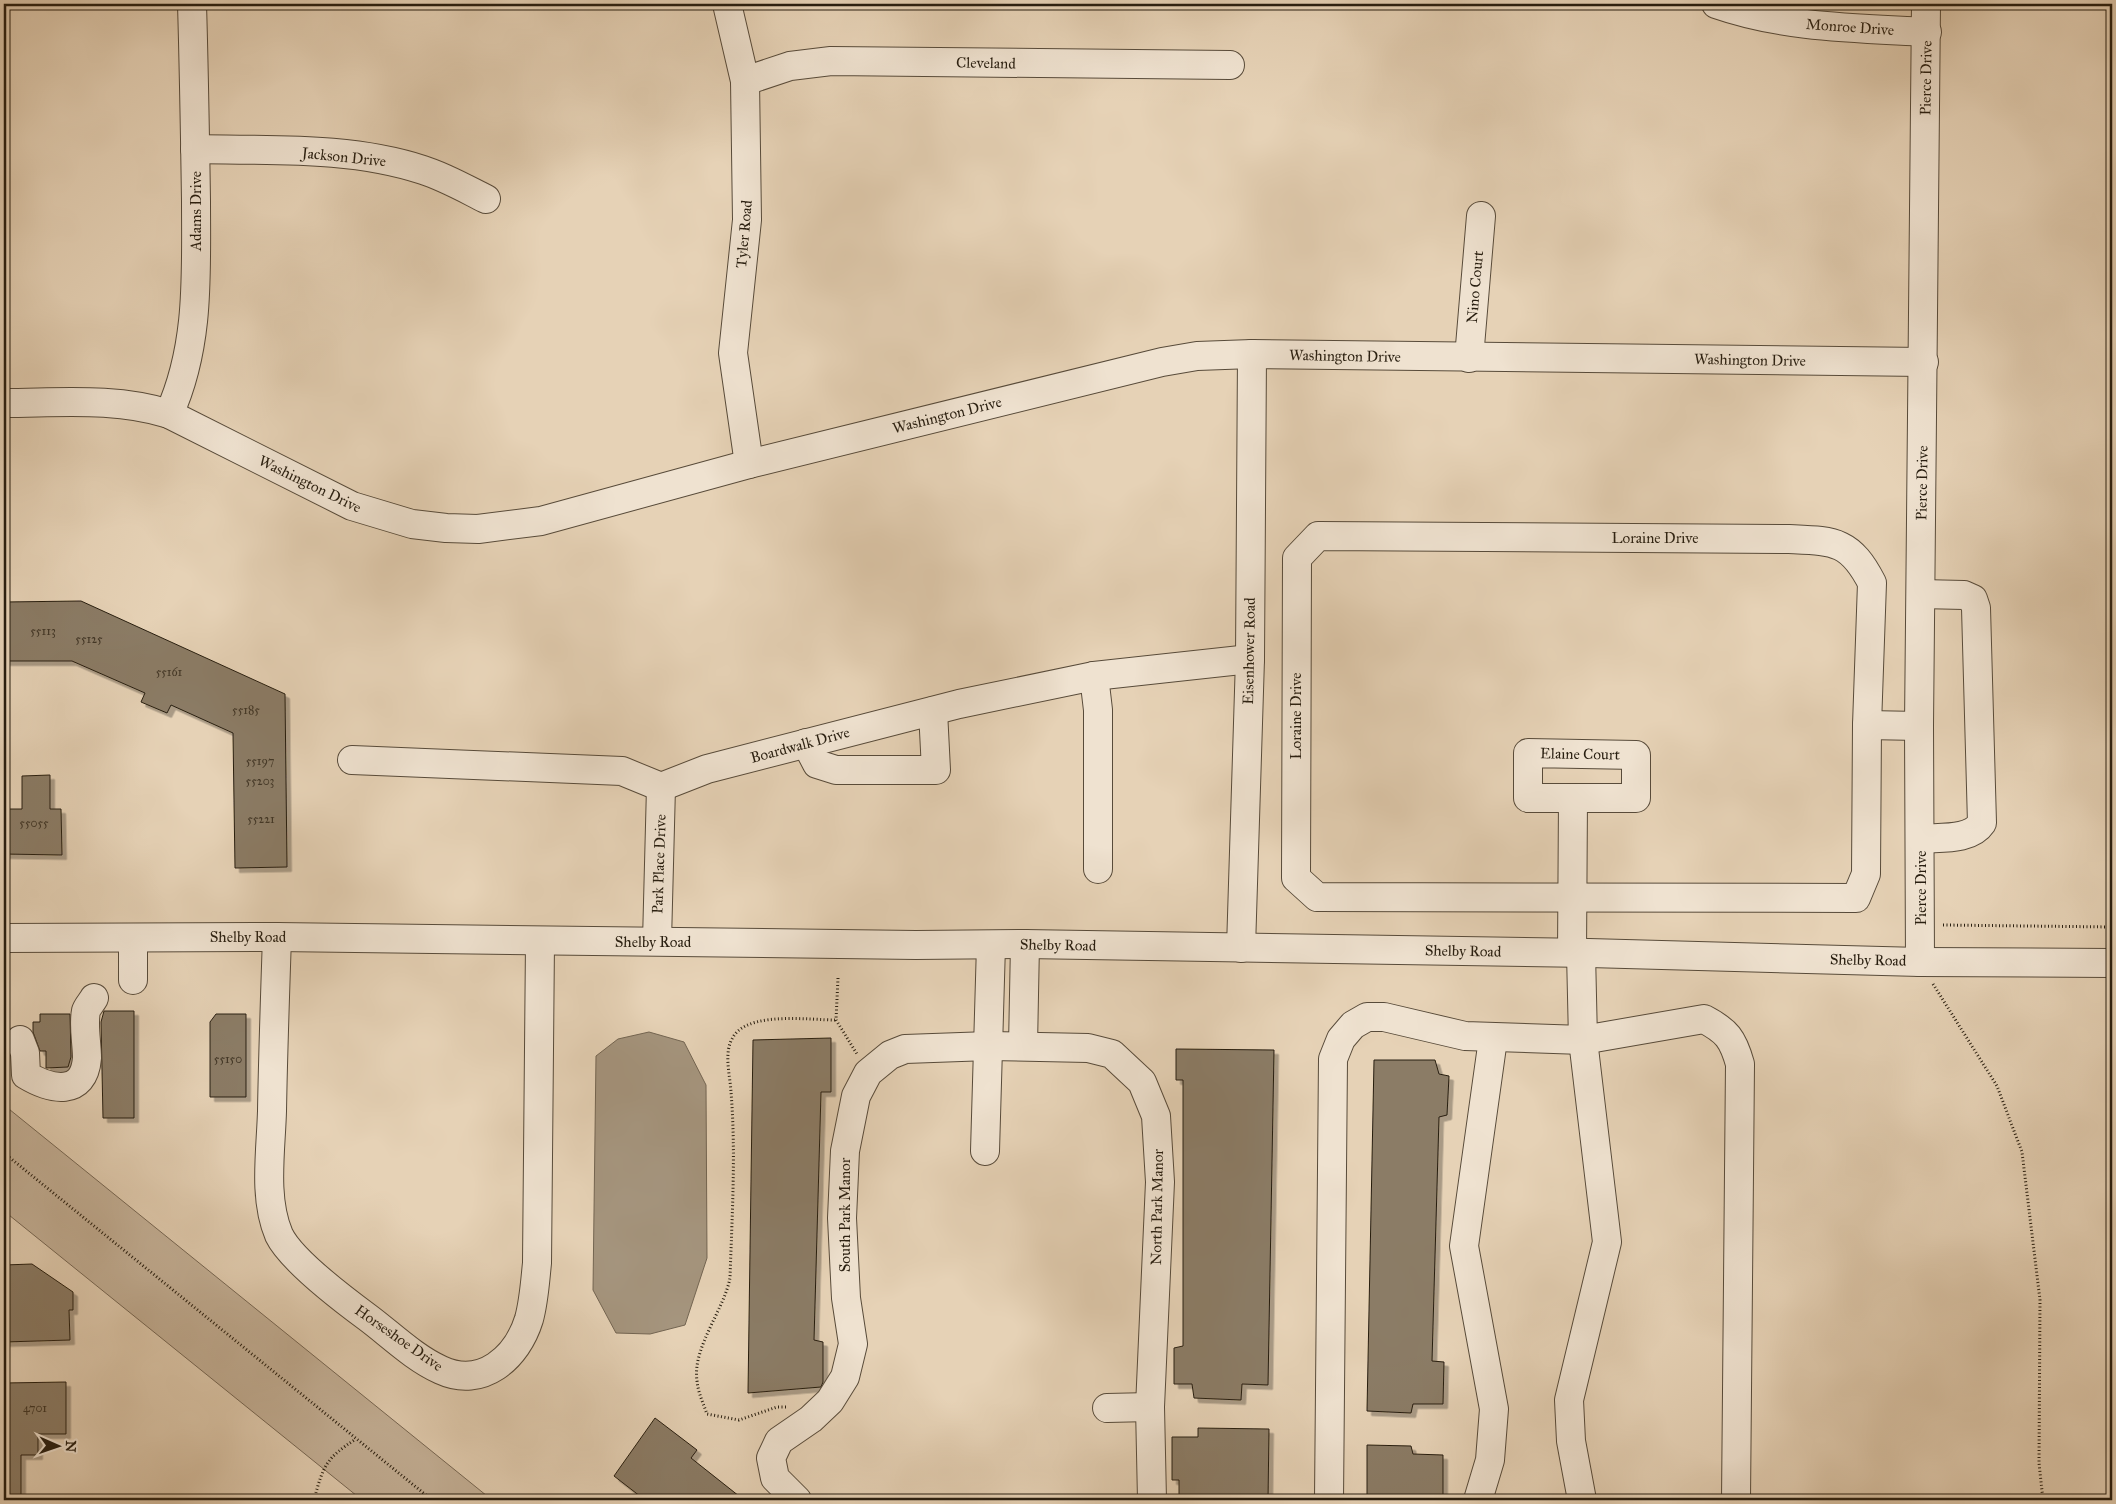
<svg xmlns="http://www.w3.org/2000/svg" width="2116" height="1504" font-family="'IM FELL Great Primer',serif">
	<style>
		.green { fill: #c6b39a; stroke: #776855 }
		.water { fill: #a5957e; stroke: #736552 }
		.building { fill: #8b7c66; stroke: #281e10; filter: url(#shadow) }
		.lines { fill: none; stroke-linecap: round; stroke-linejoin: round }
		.minor-casing { stroke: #584b3a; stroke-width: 30 }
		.path { stroke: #281e10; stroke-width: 3; stroke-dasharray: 1 2.5; stroke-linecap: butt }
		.minor { stroke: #efe2d0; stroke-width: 28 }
		.labels { text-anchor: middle; stroke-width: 4.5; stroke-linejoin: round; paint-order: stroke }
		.number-label { font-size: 12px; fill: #413626 }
		.street-label { font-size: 15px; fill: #281e10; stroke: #efe2d0 }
	</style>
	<defs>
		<filter id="shadow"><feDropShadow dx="4.5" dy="4.5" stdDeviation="0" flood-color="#0004"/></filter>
	</defs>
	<rect width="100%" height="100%" fill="#e6d2b6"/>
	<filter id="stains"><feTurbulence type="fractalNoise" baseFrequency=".004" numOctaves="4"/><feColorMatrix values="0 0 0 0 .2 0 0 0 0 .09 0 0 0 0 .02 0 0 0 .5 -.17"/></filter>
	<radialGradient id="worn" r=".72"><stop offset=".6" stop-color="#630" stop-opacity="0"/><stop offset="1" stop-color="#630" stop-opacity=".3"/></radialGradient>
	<g class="green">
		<rect x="2108" y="4" width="4" height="896"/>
		<polygon points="4,1105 492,1500 362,1500 4,1211"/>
	</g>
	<polygon class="water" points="649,1032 684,1042 706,1085 707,1258 685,1325 650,1334 616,1333 593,1290 596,1056 618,1039"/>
	<g class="building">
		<polygon points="81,601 285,694 287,867 235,868 233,733 171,705 167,713 141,702 145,693 72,661 4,661 4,602"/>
		<polygon points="50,775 50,809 61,809 62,855 4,854 5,809 22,809 22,776"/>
		<polygon points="104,1011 134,1011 134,1118 103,1118 101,1022"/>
		<polygon points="40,1014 70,1014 71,1057 68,1067 46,1068 46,1051 40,1051 33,1032 33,1022 40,1022"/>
		<polygon points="216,1014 246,1014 246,1097 210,1097 210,1022"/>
		<polygon points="831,1038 831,1092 821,1092 814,1340 823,1342 823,1382 821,1387 748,1393 753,1040"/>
		<polygon points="1176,1049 1274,1050 1268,1385 1242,1384 1241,1400 1194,1398 1192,1384 1174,1384 1174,1348 1183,1346 1183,1080 1176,1080"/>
		<polygon points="1374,1060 1435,1060 1439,1074 1449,1076 1447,1115 1439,1117 1432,1361 1444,1362 1443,1404 1413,1404 1411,1413 1367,1411"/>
		<polygon points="32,1264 73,1292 73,1310 69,1310 70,1340 4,1342 4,1265"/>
		<polygon points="66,1382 66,1434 38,1434 38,1455 21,1455 21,1500 4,1500 4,1383"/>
		<polygon points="655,1418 697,1450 691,1458 744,1500 645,1500 614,1476"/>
		<polygon points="1198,1428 1269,1429 1268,1500 1179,1500 1179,1480 1172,1480 1172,1437 1198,1437"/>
		<polygon points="1367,1445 1411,1446 1413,1454 1443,1455 1443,1498 1367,1500"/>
	</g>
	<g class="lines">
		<g class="minor-casing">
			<g id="minor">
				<polyline points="727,4 745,81 747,220 733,353 749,464"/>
				<path d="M1716,4C1785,28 1855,28 1927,32"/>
				<polyline points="745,81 790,66 831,61 1230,65"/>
				<path d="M195,149C271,151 350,146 423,170C445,177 466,189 486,199"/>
				<polyline points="1469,358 1481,216"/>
				<path d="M4,403C58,403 116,397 169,414L352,506L412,524L446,528L478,529L541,521L749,464L1162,362L1197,356L1252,354L1924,362"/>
				<path d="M169,414C200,346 196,274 196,201C195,135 194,70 192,4"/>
				<path d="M1318,536L1789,539C1834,541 1850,540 1872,583L1867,725L1866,874L1856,898L1317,897L1296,878L1297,558Z"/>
				<polyline points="1094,676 1098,710 1098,869"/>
				<polyline points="1867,725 1919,726"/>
				<polyline points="806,743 817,764 836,770 936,770 933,711"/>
				<polygon points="1528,753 1636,755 1636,798 1528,798"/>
				<polyline points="352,760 622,771 661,787 707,769 959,704 1094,676 1250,659"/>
				<path d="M1920,839C1940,837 1970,841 1982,823L1976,608L1973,599L1964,595L1921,594"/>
				<path d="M277,937C275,995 273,1053 272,1111C271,1150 263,1198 279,1235C291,1260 344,1300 367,1317C390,1334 414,1358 441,1370C482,1389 517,1358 529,1319C534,1301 535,1282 537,1263L540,942"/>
				<polyline points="4,938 277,937 916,945 1025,944 1589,953 1920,962 2112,963"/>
				<polyline points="133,938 133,980"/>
				<polyline points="657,941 661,787"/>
				<polyline points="1241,948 1250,659 1252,354"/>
				<polyline points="1572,953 1573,798"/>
				<polyline points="1581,953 1583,1040 1607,1242 1569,1400 1571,1441 1582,1500"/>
				<polyline points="1920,962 1919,726 1926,4"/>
				<path d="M20,1040L25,1053L26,1075C51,1090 84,1097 87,1058C87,1043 83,1025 86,1011C87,1007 92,1002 94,998"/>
				<polyline points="1023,1046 1025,944"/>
				<polyline points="985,1151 991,945"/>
				<polyline points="1107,1408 1150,1407"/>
				<polyline points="797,1500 775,1478 771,1458 779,1441 811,1419 830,1401 845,1377 853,1344 846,1298 842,1218 845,1151 856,1096 868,1073 890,1055 905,1049 989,1046 1088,1048 1112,1054 1142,1082 1156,1116 1160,1182 1150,1407 1152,1500"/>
				<path d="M1329,1500L1333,1059L1341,1039L1353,1025L1367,1017H1384L1465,1036L1583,1040L1704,1019C1727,1031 1733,1039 1740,1064L1736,1500"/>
				<polyline points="1478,1500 1490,1460 1494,1409 1464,1246 1493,1039"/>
			</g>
		</g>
		<g class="path">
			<polyline points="1943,925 2112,927"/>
			<polyline points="838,978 836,1020 857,1054"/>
			<polyline points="1933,984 1997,1086 2022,1152 2040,1300 2039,1463 2043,1500"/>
			<polyline points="4,1153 432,1500"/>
			<path d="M786,1407H777L739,1420L707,1414C703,1403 698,1392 697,1381C692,1348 724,1310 730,1278C732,1216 736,1153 731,1092C730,1073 722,1049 736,1033C755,1012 810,1020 836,1020"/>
			<path d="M314,1500C323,1466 326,1458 356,1439"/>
		</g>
		<use href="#minor" class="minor"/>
	</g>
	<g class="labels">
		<g class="number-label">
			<text x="43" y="635">55113</text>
			<text x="89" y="643">55125</text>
			<text x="169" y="676">55161</text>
			<text x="246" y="714">55185</text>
			<text x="260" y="765">55197</text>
			<text x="260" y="785">55203</text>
			<text x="261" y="823">55221</text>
			<text x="34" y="827">55055</text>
			<text x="228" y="1063">55150</text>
			<text x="35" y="1412">4701</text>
		</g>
		<g class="street-label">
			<text transform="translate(1850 27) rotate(4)" y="5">Monroe Drive</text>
			<text transform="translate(986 63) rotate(1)" y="5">Cleveland</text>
			<text transform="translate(1926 78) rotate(-89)" y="5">Pierce Drive</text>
			<text transform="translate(344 157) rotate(6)" y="5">Jackson Drive</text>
			<text transform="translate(196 211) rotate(-90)" y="5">Adams Drive</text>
			<text transform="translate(744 234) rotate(-85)" y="5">Tyler Road</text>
			<text transform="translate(1475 287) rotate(-85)" y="5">Nino Court</text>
			<text transform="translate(1345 356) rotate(1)" y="5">Washington Drive</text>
			<text transform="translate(1750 360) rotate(1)" y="5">Washington Drive</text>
			<text transform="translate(947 415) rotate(-14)" y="5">Washington Drive</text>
			<text transform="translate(1922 483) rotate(-89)" y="5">Pierce Drive</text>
			<text transform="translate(310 484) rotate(26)" y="5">Washington Drive</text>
			<text x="1655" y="543">Loraine Drive</text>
			<text transform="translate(1249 651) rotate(-89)" y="5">Eisenhower Road</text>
			<text transform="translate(1296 716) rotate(-90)" y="5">Loraine Drive</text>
			<text transform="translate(800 745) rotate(-15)" y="5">Boardwalk Drive</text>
			<text transform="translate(1580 754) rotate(1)" y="5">Elaine Court</text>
			<text transform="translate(659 864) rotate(-88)" y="5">Park Place Drive</text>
			<text transform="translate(1921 888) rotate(-90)" y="5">Pierce Drive</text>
			<text x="248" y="942">Shelby Road</text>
			<text x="653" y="947">Shelby Road</text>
			<text transform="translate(1058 945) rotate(1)" y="5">Shelby Road</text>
			<text transform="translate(1463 951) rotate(1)" y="5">Shelby Road</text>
			<text transform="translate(1868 960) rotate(1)" y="5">Shelby Road</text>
			<text transform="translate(1157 1207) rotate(-89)" y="5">North Park Manor</text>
			<text transform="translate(845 1215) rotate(-90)" y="5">South Park Manor</text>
			<text transform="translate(399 1338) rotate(35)" y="5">Horseshoe Drive</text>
		</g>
	</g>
	<rect width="2116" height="1504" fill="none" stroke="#e6d2b6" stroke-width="20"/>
	<rect x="5" y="5" width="2106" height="1494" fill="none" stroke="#281e10" stroke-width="2.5"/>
	<rect x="10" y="10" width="2096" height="1484" fill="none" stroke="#281e10"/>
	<g transform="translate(58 1446) rotate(92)" stroke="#efe2d0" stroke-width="4" paint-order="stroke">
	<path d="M0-4L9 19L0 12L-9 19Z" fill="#281e10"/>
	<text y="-8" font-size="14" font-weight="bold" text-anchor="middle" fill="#281e10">N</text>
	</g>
	<rect width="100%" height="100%" filter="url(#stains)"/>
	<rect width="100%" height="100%" fill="url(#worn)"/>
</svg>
